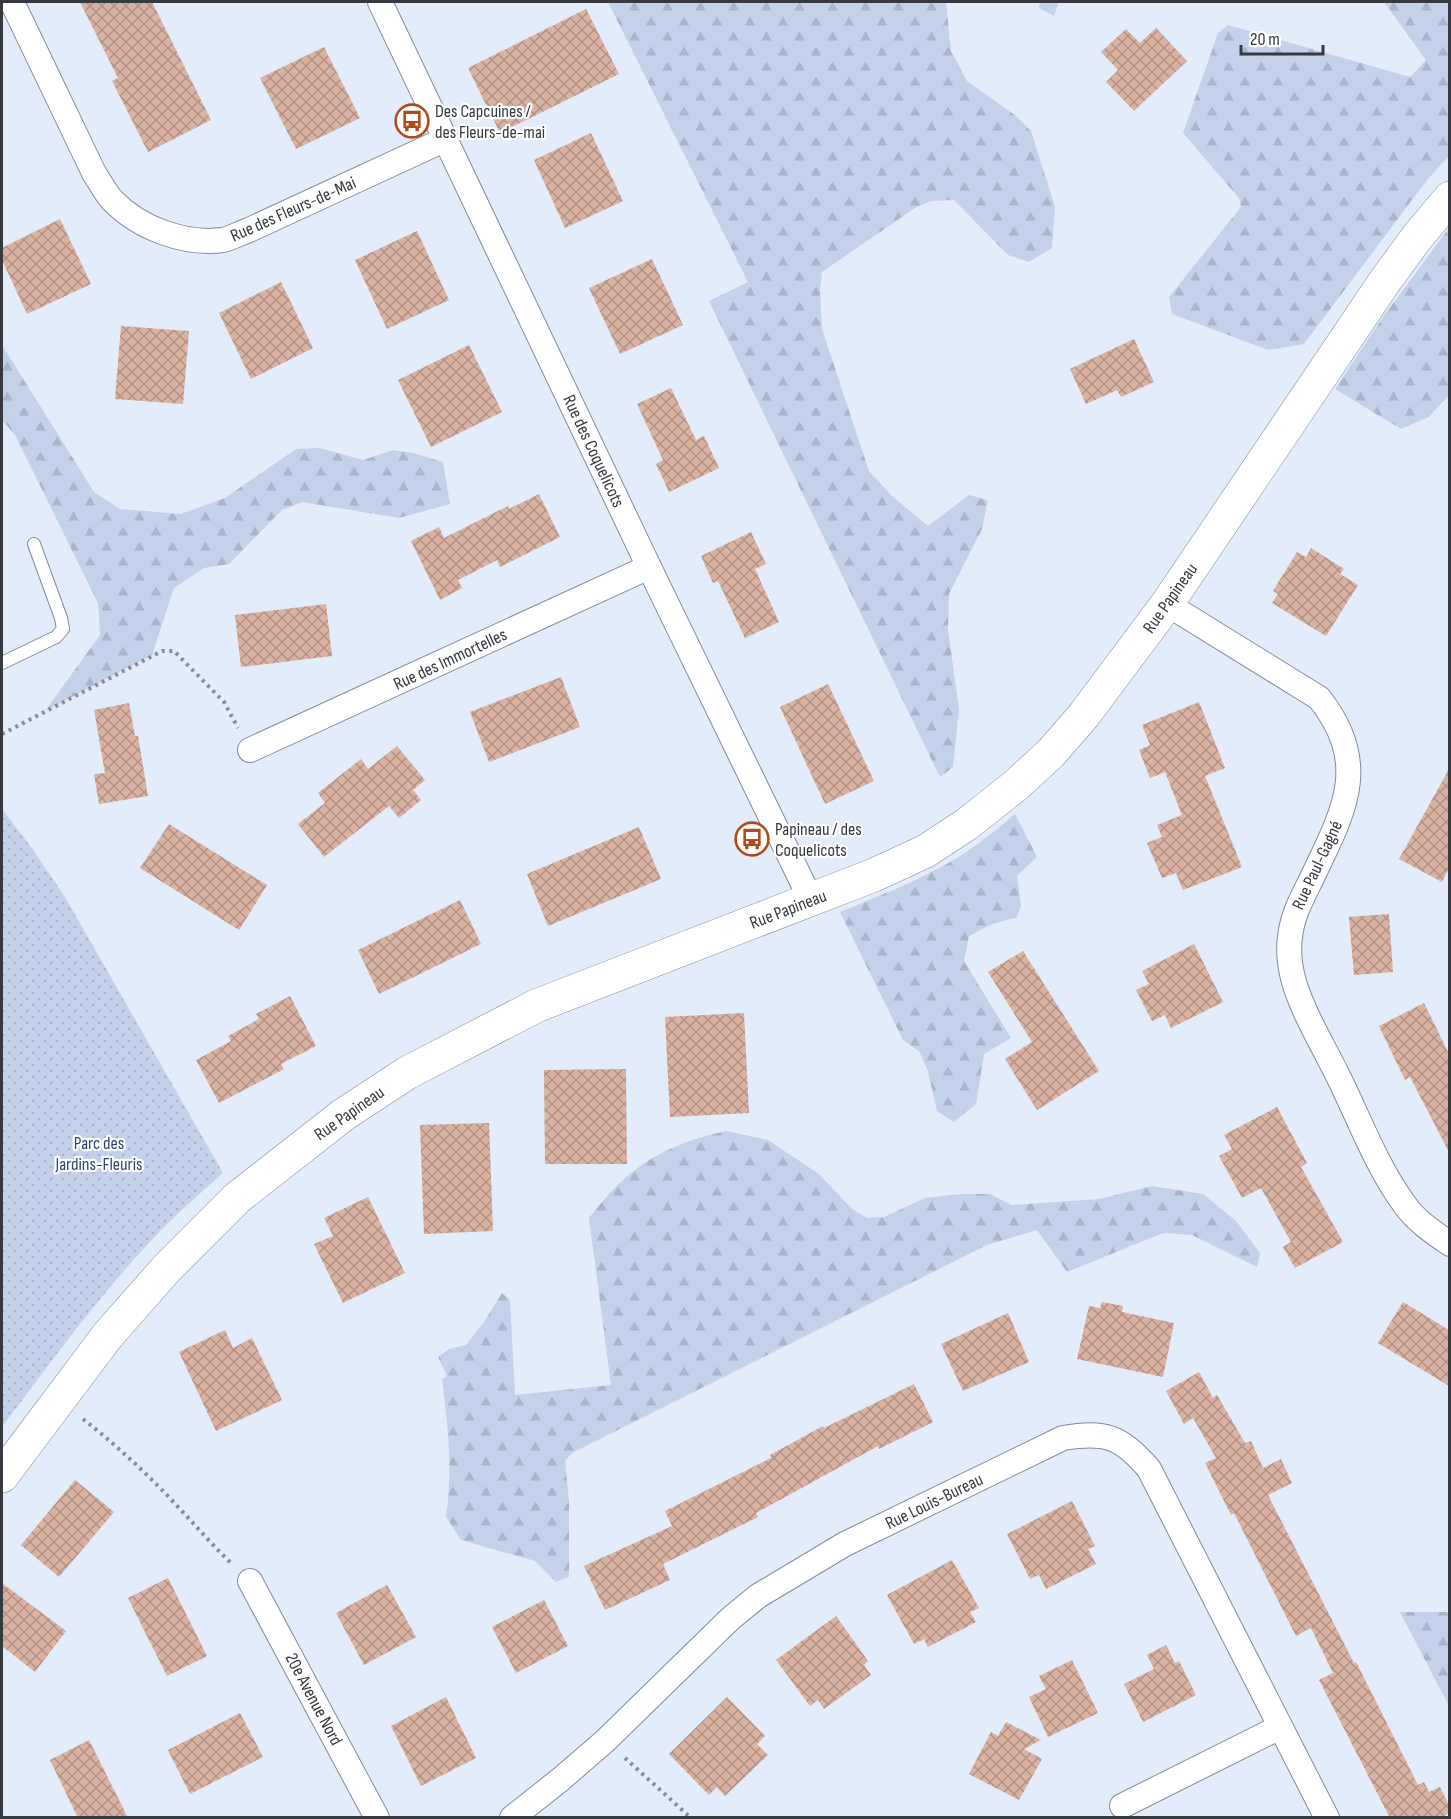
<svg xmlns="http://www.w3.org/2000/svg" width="1451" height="1819" font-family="'Sofia Sans Condensed',sans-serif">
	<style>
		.forest { fill: url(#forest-firs) }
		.park { fill: url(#park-dots) }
		.building { fill: url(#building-cross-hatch) }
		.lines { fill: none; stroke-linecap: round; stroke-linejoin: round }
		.lane-casing { stroke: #828b98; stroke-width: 14 }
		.street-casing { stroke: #828b98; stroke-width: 26 }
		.secondary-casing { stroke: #828b98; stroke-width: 34 }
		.path { stroke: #868d96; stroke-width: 4; stroke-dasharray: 3 4.5; stroke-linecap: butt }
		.lane { stroke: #fff; stroke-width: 12 }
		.street { stroke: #fff; stroke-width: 24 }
		.secondary { stroke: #fff; stroke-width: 33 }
		.labels { text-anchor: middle; stroke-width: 4.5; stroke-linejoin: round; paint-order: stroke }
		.poi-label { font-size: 18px; fill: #363a40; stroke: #fff; text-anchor: start }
		.street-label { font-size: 18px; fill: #363a40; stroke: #fff }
		.park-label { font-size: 18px; fill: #2a4672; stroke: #fff }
	</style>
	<defs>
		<pattern id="forest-firs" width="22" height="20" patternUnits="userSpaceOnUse" patternTransform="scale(1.5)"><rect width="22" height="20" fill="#c3d2ea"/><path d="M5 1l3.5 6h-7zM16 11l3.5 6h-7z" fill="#a8b5ca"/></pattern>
		<pattern id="park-dots" width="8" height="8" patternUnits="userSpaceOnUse" patternTransform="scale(1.5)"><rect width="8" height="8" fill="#c3d2ea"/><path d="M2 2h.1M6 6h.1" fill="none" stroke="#a8b5ca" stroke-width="1.8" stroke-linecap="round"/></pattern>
		<pattern id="building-cross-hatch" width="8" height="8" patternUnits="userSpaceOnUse" patternTransform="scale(1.5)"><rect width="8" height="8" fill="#dab2a1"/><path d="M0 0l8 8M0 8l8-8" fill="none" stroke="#b29285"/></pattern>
	</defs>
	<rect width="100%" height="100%" fill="#e2ecfa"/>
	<g class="forest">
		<polygon points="608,2 946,2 951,51 967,81 1016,116 1031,131 1055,207 1052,248 1029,262 1008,255 954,200 931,201 915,208 822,272 820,291 822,329 869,471 892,496 928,526 969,495 988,500 982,529 949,594 948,629 959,710 953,767 940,777 709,301 748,282"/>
		<polygon points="1040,2 1059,2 1054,16 1039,8"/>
		<polygon points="1384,2 1449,2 1449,156 1427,180 1304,344 1268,350 1172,314 1169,297 1241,207 1239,198 1183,133 1218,33 1228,25 1410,77 1426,60"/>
		<polygon points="1449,228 1449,395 1429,417 1401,429 1335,389 1383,317"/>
		<polygon points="2,345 94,492 120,509 181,514 225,498 296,449 319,448 363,460 393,450 413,453 443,462 450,504 399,518 302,502 282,510 229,564 204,568 174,588 152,655 45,711 100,635 98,603 15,435 2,420"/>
		<path d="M1015,814L1037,857L1017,876L1021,906L1017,917L990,925L969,936L964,961L1011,1038L984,1054L976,1104L954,1122L937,1111L928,1071L919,1051L903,1040L840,912C886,893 934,875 975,846C989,836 1002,825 1015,814Z"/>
		<path d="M726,1131L768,1140L819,1174L852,1209L867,1218L884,1217L925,1198L961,1194H990L1011,1205L1099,1199L1152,1186L1203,1194L1236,1221L1260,1253L1257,1267L1192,1235L1163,1233L1067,1272L1037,1230L987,1245L572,1453L565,1461L569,1501V1577L556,1582L535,1561L461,1540L446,1517C453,1470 448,1425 442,1379L447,1376L438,1357L449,1349L466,1345L484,1322L502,1293L510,1300L515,1395L611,1385L589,1218C629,1166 663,1145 726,1131Z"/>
		<polygon points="1400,1612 1449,1612 1449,1706"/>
	</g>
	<path class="park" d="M2,809L31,847L65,897L223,1173C204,1190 184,1207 166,1225C105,1287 54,1358 2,1427Z"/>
	<g class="building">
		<polygon points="80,2 152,2 211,120 148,152 112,81 118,78"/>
		<polygon points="586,9 619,74 500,133 468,68"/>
		<polygon points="1156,28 1187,61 1134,111 1106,82 1118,70 1101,52 1126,29 1140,43"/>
		<polygon points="324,47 360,118 296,149 260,78"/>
		<polygon points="591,133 623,201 565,228 534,160"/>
		<polygon points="60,219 91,284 27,314 2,260 2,248"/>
		<polygon points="417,231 449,300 387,329 355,260"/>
		<polygon points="652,259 683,325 620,354 589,288"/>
		<polygon points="281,282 313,348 251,379 219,313"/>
		<polygon points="121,326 189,331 183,404 115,399"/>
		<polygon points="1134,339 1154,382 1121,397 1117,390 1086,404 1070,369"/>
		<polygon points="469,345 502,412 431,447 398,380"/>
		<polygon points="671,388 696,440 704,436 719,468 669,492 656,464 663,460 637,404"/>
		<polygon points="539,494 560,537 500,567 497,560 458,580 462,588 440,600 411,541 439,527 444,538 508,506 509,509"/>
		<polygon points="751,532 766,564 755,569 779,622 745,638 718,581 713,583 701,556"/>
		<polygon points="1311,548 1344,569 1340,574 1358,585 1326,636 1272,603 1278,594 1273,591 1297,552 1306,557"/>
		<polygon points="326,604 332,656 241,667 235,615"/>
		<polygon points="561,677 580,727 489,762 470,712"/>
		<polygon points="828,684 874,781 825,804 780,707"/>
		<polygon points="1199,702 1225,768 1205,776 1242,867 1183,890 1176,873 1162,878 1147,843 1162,837 1157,825 1182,815 1165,772 1150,778 1139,750 1150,745 1142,725"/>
		<polygon points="129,703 135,736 138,736 148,796 99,804 94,774 105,773 94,710"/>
		<polygon points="397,746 425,780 413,790 421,800 399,818 389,806 324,857 298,824 325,803 318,793 361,759 368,769"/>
		<polygon points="1449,769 1449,868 1442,882 1399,859"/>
		<polygon points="169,824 267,885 239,930 140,868"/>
		<polygon points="639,827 661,879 548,926 527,874"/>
		<polygon points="460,900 481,944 379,994 358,950"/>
		<polygon points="1389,914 1393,972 1354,975 1349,917"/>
		<polygon points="1194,944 1223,1002 1171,1028 1165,1015 1152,1021 1136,990 1149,984 1142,971"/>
		<polygon points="1023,951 1099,1071 1037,1110 1005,1059 1032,1042 988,972"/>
		<polygon points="290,996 316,1046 281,1064 284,1069 219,1103 196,1060 231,1041 228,1036 259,1019 256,1014"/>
		<polygon points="1424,1003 1449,1054 1449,1152 1410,1077 1405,1080 1379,1026"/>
		<polygon points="744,1013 749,1113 670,1117 665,1017"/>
		<polygon points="626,1069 627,1164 545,1164 544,1070"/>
		<polygon points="1277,1107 1307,1163 1301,1167 1343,1242 1295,1268 1283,1247 1291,1242 1261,1188 1242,1198 1219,1156 1232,1149 1224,1135"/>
		<polygon points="489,1123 493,1231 424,1234 420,1125"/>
		<polygon points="368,1197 405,1273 343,1303 314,1244 333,1236 324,1218"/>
		<polygon points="1102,1302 1123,1306 1122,1312 1174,1323 1163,1377 1077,1359 1089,1306 1100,1308"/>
		<polygon points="1403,1302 1449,1330 1449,1386 1378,1343"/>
		<polygon points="1008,1313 1029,1362 963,1391 941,1344"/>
		<polygon points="225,1330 233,1348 252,1338 282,1400 216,1431 179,1352"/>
		<polygon points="1199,1372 1213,1398 1217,1395 1245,1443 1251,1441 1263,1468 1281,1459 1292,1483 1268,1495 1354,1663 1356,1662 1418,1785 1424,1782 1429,1792 1440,1787 1449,1805 1449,1813 1441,1818 1390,1818 1319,1680 1333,1673 1311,1628 1296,1636 1234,1513 1231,1515 1205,1463 1216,1458 1193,1418 1184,1424 1166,1391"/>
		<polygon points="914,1384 933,1422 879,1449 878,1446 756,1513 758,1517 663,1564 670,1580 605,1610 584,1566 672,1526 665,1511 771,1458 770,1455 823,1426 824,1428"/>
		<polygon points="75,1480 114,1512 59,1577 21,1545"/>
		<polygon points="1072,1501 1095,1546 1088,1549 1096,1564 1046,1589 1039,1575 1030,1579 1007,1534"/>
		<polygon points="952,1560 979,1608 970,1612 976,1622 928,1647 924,1639 914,1644 887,1595"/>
		<polygon points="168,1578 207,1656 167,1676 128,1598"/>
		<polygon points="2,1583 66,1631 35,1672 2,1646"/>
		<polygon points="387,1585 416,1637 364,1665 336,1613"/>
		<polygon points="544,1600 568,1646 516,1673 492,1627"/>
		<polygon points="836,1616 868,1661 864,1665 871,1675 824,1709 818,1700 810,1706 776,1660"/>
		<polygon points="1166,1645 1175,1663 1179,1661 1196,1695 1143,1722 1124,1684 1154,1669 1147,1655"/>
		<polygon points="1072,1660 1098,1713 1048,1737 1029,1697 1046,1689 1039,1676"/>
		<polygon points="446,1697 476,1758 421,1786 391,1726"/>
		<polygon points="727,1697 765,1736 757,1744 768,1755 725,1796 717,1787 709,1795 669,1754"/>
		<polygon points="240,1713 263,1757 190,1794 168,1750"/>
		<polygon points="1006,1722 1041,1740 1024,1749 1042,1759 1019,1800 969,1774 991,1732 998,1736"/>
		<polygon points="89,1740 128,1818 78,1818 50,1760"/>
	</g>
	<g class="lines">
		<g class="lane-casing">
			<polyline id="lane" points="2,663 56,637 63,629 61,618 34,544"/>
		</g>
		<g class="street-casing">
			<g id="street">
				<path d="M12,2L94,173C100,182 105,192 112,200C139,228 184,245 223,240C231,238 241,233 249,230L446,139"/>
				<polyline points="380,2 649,567 811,900"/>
				<path d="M1167,604L1319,698C1373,766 1342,814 1310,882C1301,900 1292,917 1290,937C1288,952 1290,968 1294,982C1304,1015 1325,1049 1340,1080C1360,1121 1378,1169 1405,1205C1416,1221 1434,1233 1450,1244"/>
				<polyline points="250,750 649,567"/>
				<polyline points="250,1581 377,1818"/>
				<polyline points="1122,1806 1280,1727"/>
				<path d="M512,1818L561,1779L605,1741L730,1619L758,1596L845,1544L1063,1438C1105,1431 1121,1436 1149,1469L1327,1818"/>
			</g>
		</g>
		<g class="secondary-casing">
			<polyline id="secondary" points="2,1476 108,1335 167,1268 237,1198 343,1115 407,1073 536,1006 874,875 926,851 967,824 1015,786 1051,753 1084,715 1167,604 1385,281 1418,236 1450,198"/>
		</g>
		<g class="path">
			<polyline points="2,734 162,651 174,651 224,702 238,728"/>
			<path d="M83,1419C107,1438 130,1458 152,1480C180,1507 204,1537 232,1564"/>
			<polyline points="625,1758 691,1818"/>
		</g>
		<use href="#lane" class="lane"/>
		<use href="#street" class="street"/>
		<use href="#secondary" class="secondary"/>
	</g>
	<defs>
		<g id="bus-ring" transform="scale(1.725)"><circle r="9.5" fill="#fff" stroke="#b04c19" stroke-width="1.5"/><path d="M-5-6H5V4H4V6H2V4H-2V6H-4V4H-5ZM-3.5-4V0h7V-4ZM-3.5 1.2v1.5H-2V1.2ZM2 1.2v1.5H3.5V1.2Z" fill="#b04c19"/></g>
	</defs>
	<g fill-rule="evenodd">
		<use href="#bus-ring" x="412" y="121"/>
		<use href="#bus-ring" x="752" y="839"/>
	</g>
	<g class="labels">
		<g class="poi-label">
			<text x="435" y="117">Des Capcuines /<tspan x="435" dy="21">des Fleurs-de-mai</tspan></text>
			<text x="775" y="835">Papineau / des<tspan x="775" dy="21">Coquelicots</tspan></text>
		</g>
		<g class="street-label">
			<text transform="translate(293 209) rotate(-24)" y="6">Rue des Fleurs-de-Mai</text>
			<text transform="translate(594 451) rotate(65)" y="6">Rue des Coquelicots</text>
			<text transform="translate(1170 598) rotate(-55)" y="6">Rue Papineau</text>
			<text transform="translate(450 659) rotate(-25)" y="6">Rue des Immortelles</text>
			<text transform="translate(1317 865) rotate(-65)" y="6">Rue Paul-Gagné</text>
			<text transform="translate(788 909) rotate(-21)" y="6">Rue Papineau</text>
			<text transform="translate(349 1113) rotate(-35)" y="6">Rue Papineau</text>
			<text transform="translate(934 1501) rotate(-26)" y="6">Rue Louis-Bureau</text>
			<text transform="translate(314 1699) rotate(62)" y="6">20e Avenue Nord</text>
		</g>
		<g class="park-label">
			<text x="99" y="1149">Parc des<tspan x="99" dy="21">Jardins-Fleuris</tspan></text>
		</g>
	</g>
	<rect width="1451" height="1819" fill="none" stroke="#363a40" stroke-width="6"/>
	<path d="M1241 45v9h82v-9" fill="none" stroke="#363a40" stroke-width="3"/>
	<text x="1250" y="45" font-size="18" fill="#363a40" stroke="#ffffff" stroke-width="4.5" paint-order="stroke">20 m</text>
</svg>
